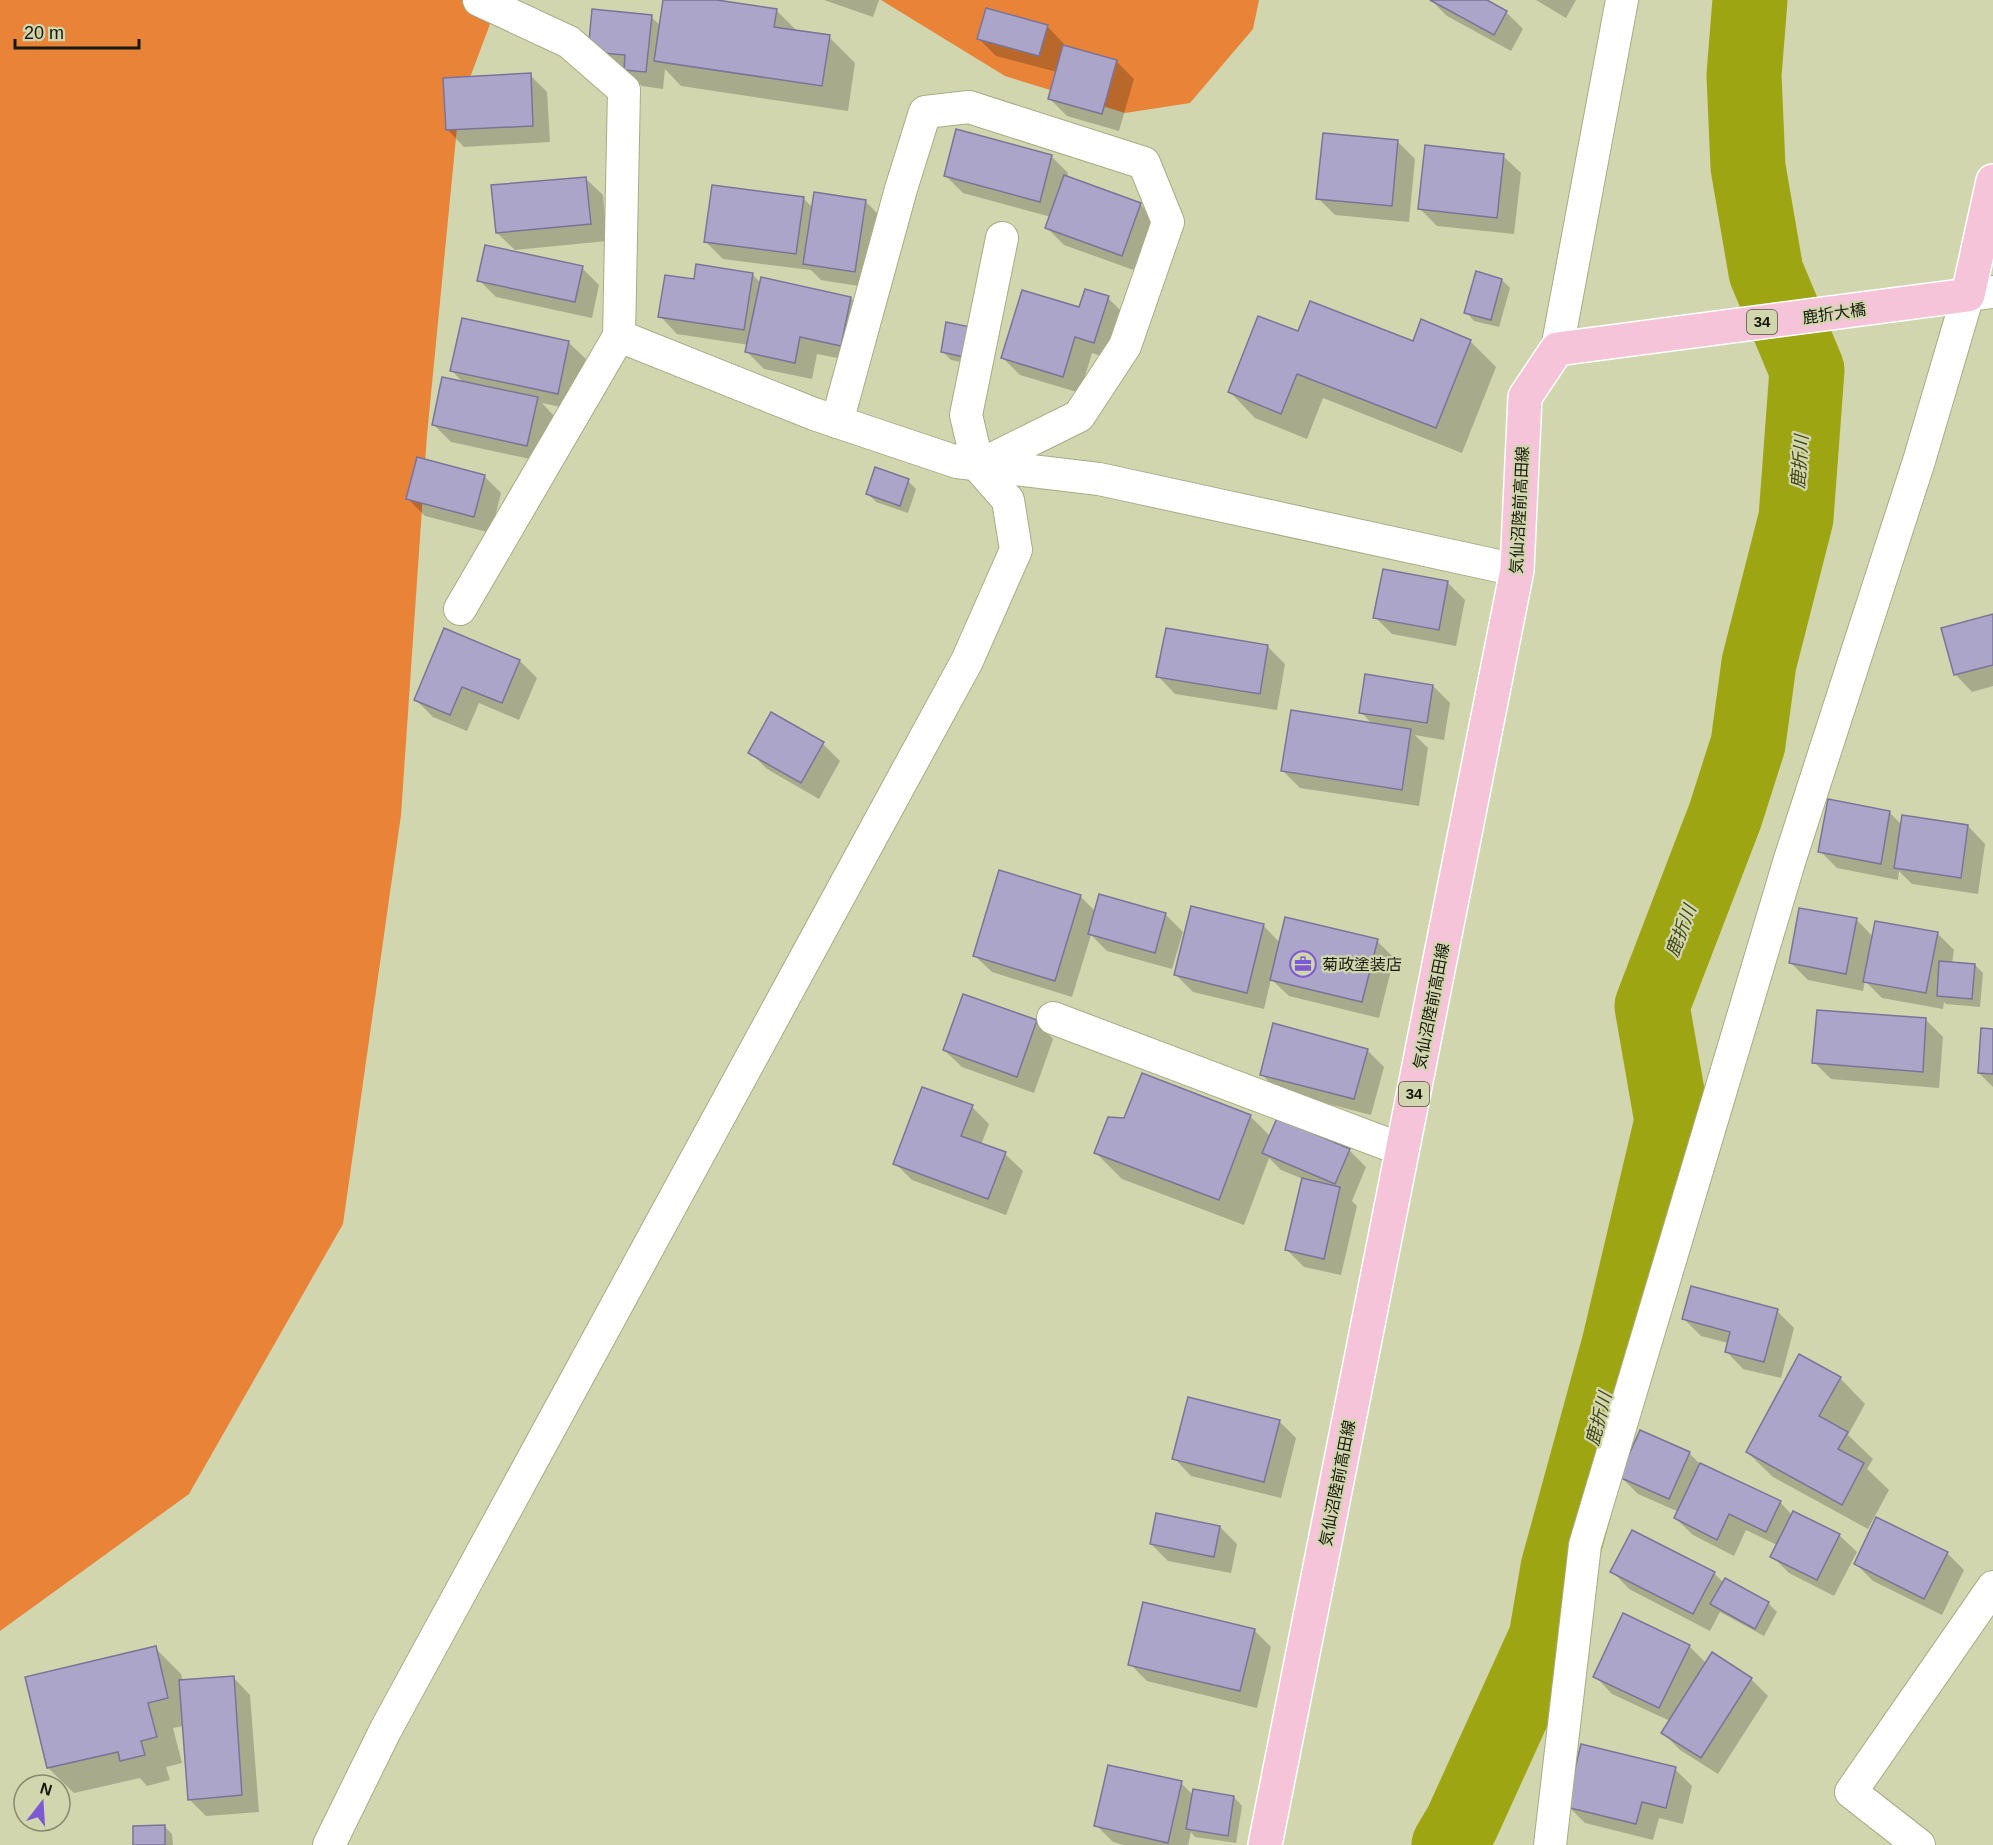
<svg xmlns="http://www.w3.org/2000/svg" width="1993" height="1845" font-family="Arial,'Noto Sans JP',sans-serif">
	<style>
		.forest { fill: #e88338 }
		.shadow { fill: #0003 }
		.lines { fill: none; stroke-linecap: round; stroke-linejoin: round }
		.river { stroke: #9da612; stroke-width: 75 }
		.building { fill: #aca5ca; stroke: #7b7497; stroke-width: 1.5 }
		.street-casing { stroke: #a7ac86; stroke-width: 34 }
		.primary-casing { stroke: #fff; stroke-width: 36 }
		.street { stroke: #fff; stroke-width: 32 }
		.primary { stroke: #f6c4d9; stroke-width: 33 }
		.labels { text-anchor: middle; stroke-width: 4.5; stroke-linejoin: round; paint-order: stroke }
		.shield { fill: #d1d6ae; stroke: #4e513a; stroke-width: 1.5 }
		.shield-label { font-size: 15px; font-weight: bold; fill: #161809 }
		.street-label { font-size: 16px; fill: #161809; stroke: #d1d6ae }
		.poi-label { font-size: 16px; fill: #161809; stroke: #d1d6ae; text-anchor: start }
		.water-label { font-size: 18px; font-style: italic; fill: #424612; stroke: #d1d6ae }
	</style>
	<rect width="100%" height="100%" fill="#d1d6ae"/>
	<g class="forest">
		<polygon points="0,0 499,0 459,107 427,435 401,815 343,1224 189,1494 0,1631"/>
		<polygon points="881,0 1259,0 1253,29 1190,103 1125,113 1005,76"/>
	</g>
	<g class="shadow">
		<polygon points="665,0 707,0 776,10 798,32 829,37 855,63 848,111 681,86 665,69 663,89 642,86 626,70 607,68 590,51 651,17 661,26"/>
		<polygon points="824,0 879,0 873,17"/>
		<polygon points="1431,0 1484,0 1506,12 1523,29 1511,51 1447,16"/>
		<polygon points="1536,0 1576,0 1566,18"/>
		<polygon points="1047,26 1064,44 1063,47 1116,61 1134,79 1119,131 1067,116 1050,99 1057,72 996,56 979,39"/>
		<polygon points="530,75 547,92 550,142 464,147 447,129"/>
		<polygon points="1398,142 1415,159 1409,222 1335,215 1318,198"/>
		<polygon points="1051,156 1068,173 1067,178 1140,204 1157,222 1139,272 1064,245 1047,228 1051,217 963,193 946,176"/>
		<polygon points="1503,156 1521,173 1514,234 1437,226 1420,209"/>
		<polygon points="585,178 603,195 607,241 515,250 497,233"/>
		<polygon points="803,198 813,208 865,201 882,218 871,288 821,280 811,270 723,259 706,242"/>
		<polygon points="582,268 599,285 592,318 496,297 479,280"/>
		<polygon points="752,274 762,284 851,298 868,315 858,362 817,354 812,379 764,369 747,352 749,345 677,334 660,316 695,280"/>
		<polygon points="1502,280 1510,288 1499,327 1474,321 1466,312"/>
		<polygon points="1108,298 1125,315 1111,359 1092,353 1080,393 1020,375 1003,358 1080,309"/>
		<polygon points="974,330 977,365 951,360 942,351"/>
		<polygon points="1298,333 1414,343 1470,341 1496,367 1462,453 1323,398 1307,439 1255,418 1230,392"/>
		<polygon points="568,342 586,359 575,410 542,403 554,416 544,462 451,442 434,425 464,383 452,371"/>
		<polygon points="484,476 501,493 491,533 425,516 408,499"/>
		<polygon points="908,481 916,489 908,513 876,502 867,493"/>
		<polygon points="1447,582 1465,600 1456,646 1392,634 1375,617"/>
		<polygon points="1993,615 1993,686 1972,692 1955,674"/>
		<polygon points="1268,647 1285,664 1277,710 1175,694 1158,676"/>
		<polygon points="520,661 537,678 519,720 479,703 467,731 433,717 416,700"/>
		<polygon points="1433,686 1450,703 1444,740 1415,735 1428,748 1419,806 1300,788 1283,771 1373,725 1361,712"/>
		<polygon points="771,714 823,744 840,761 819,799 767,769 750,752"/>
		<polygon points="1890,813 1902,825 1968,826 1985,844 1978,894 1912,884 1899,871 1898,880 1837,868 1820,851"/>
		<polygon points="1080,896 1096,912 1165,914 1183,932 1172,969 1107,951 1091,935 1072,997 992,972 974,955"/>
		<polygon points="1856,919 1873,937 1937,933 1954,950 1952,963 1975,965 1983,973 1980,1007 1946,1004 1944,1002 1943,1009 1882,998 1865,981 1863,991 1808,980 1791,963"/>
		<polygon points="1263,925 1280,943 1377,941 1394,958 1379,1018 1289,996 1271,979 1264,1009 1193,992 1176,975"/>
		<polygon points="1926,1020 1943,1037 1939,1088 1831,1079 1814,1062"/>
		<polygon points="1036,1022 1053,1039 1034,1093 962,1067 944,1050"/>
		<polygon points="1993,1030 1993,1087 1979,1073"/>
		<polygon points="1367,1050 1384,1067 1371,1115 1279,1091 1261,1074"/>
		<polygon points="972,1107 989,1124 981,1145 1005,1154 1023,1171 1006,1215 912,1180 895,1163"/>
		<polygon points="1250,1116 1270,1136 1349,1150 1366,1167 1352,1201 1357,1206 1341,1275 1304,1267 1287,1250 1303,1179 1281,1170 1269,1158 1244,1225 1122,1179 1096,1153"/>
		<polygon points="1777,1311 1794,1328 1781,1378 1743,1369 1726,1351 1728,1343 1701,1336 1684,1319"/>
		<polygon points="1840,1378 1865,1404 1848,1435 1873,1459 1867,1469 1889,1490 1868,1529 1773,1477 1747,1452"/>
		<polygon points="1279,1421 1296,1438 1281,1498 1191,1476 1174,1458"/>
		<polygon points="1689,1453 1701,1465 1780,1502 1792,1515 1839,1535 1857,1552 1834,1596 1789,1573 1772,1556 1777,1545 1746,1530 1734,1556 1693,1535 1675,1518 1679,1512 1638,1494 1621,1477"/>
		<polygon points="1220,1527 1237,1544 1231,1573 1168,1561 1151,1544"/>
		<polygon points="1947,1553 1964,1570 1942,1615 1873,1581 1856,1564"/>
		<polygon points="1612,1571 1714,1573 1724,1583 1725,1580 1768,1603 1777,1612 1764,1636 1720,1612 1710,1631 1629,1589"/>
		<polygon points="1254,1630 1271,1647 1257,1708 1147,1681 1130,1664"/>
		<polygon points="1689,1646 1706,1663 1751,1679 1768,1696 1718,1774 1680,1750 1663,1733 1670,1721 1612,1694 1595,1676"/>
		<polygon points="155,1648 181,1674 183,1681 233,1677 250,1695 259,1812 206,1816 189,1799 184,1726 173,1728 182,1763 166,1767 170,1780 147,1786 140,1778 74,1793 48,1768"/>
		<polygon points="1675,1769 1692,1786 1683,1824 1659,1818 1653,1840 1585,1823 1568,1806"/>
		<polygon points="1181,1783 1193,1795 1234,1797 1242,1806 1236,1843 1195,1837 1191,1832 1188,1845 1124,1845 1113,1842 1096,1825"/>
		<polygon points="164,1826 172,1834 173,1845 135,1845"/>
	</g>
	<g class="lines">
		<polyline class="river" points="1449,1845 1462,1823 1546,1638 1558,1568 1619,1345 1672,1121 1652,1006 1725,816 1748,744 1759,663 1796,518 1807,370 1766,272 1748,167 1744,75 1750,0"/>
	</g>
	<g class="building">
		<polygon points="663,0 717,0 777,9 774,27 830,35 822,86 654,61"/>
		<polygon points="1430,0 1487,0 1507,11 1494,35"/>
		<polygon points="986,8 1048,25 1039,56 977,39"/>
		<polygon points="592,9 652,15 646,72 624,70 625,55 588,52"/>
		<polygon points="1063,45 1117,60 1102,114 1048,99"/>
		<polygon points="531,73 533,126 446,130 443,78"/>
		<polygon points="956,129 1052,155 1040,202 944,176"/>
		<polygon points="1323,133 1398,140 1392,206 1316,199"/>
		<polygon points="1425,145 1504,154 1497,218 1418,209"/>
		<polygon points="1064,175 1141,203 1122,256 1045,228"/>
		<polygon points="586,177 591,224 496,233 491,185"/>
		<polygon points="712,185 804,197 796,254 704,242"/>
		<polygon points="814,192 866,200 855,272 803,264"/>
		<polygon points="485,245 583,266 575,302 477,281"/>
		<polygon points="696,264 753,273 744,330 658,317 665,275 694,279"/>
		<polygon points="1476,271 1502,279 1491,320 1464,313"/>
		<polygon points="761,277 851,297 841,346 800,337 795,363 745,352"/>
		<polygon points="1085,289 1109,296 1094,343 1075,337 1063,377 1001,358 1022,290 1079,307"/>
		<polygon points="1310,301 1413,341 1421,319 1471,340 1436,428 1297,374 1281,414 1228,392 1258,316 1298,331"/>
		<polygon points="462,318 569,341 558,394 450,371"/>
		<polygon points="946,322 975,328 969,358 941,352"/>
		<polygon points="442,377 538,397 527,446 432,425"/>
		<polygon points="417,457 485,475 474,517 406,499"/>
		<polygon points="875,467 909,479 900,506 866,494"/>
		<polygon points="1383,569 1448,581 1439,630 1373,618"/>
		<polygon points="1993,614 1993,665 1954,675 1941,628"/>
		<polygon points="444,628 520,660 502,703 462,687 450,715 414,700"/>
		<polygon points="1166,628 1268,645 1260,694 1156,677"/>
		<polygon points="1365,674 1433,685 1427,723 1359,713"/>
		<polygon points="1291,710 1411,729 1402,790 1281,771"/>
		<polygon points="771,712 824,742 801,783 748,753"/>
		<polygon points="1828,799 1890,811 1881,864 1818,852"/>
		<polygon points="1902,815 1968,825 1961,878 1894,868"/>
		<polygon points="999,870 1081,895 1055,981 973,956"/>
		<polygon points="1099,894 1166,913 1155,953 1088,934"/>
		<polygon points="1191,906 1264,924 1247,993 1174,975"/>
		<polygon points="1799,908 1857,918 1846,974 1789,963"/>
		<polygon points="1285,917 1378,939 1362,1002 1270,980"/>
		<polygon points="1875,921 1938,932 1926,993 1863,982"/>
		<polygon points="1939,961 1975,964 1972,999 1937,996"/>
		<polygon points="963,994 1037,1020 1017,1077 943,1050"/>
		<polygon points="1817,1010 1926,1018 1923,1072 1812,1063"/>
		<polygon points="1273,1023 1368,1049 1354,1099 1260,1075"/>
		<polygon points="1981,1028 1993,1029 1993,1074 1978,1073"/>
		<polygon points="1142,1073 1251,1115 1219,1200 1094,1153 1108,1117 1124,1118"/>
		<polygon points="922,1087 973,1105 961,1136 1006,1152 988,1199 893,1164"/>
		<polygon points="1277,1118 1350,1149 1335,1184 1262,1153"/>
		<polygon points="1302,1178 1340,1187 1324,1259 1285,1250"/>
		<polygon points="1691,1286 1778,1309 1764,1362 1725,1352 1730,1332 1682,1319"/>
		<polygon points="1799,1354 1841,1377 1819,1416 1848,1432 1838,1449 1864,1463 1842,1505 1746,1452"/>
		<polygon points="1188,1397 1280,1420 1264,1482 1172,1459"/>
		<polygon points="1640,1430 1690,1452 1669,1499 1619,1477"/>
		<polygon points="1700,1463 1781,1501 1766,1532 1729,1514 1717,1540 1674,1518"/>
		<polygon points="1793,1511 1840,1534 1817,1580 1770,1557"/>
		<polygon points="1156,1513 1220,1526 1214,1557 1150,1544"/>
		<polygon points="1876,1517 1948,1552 1924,1599 1854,1564"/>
		<polygon points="1632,1530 1715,1572 1693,1614 1610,1572"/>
		<polygon points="1725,1578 1769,1602 1755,1629 1710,1604"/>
		<polygon points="1143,1602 1255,1629 1240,1691 1128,1665"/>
		<polygon points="1623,1613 1690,1645 1659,1708 1593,1677"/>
		<polygon points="156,1646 168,1698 148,1703 157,1737 141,1741 145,1755 120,1761 118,1752 47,1768 25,1677"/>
		<polygon points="1712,1652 1752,1678 1701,1758 1661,1733"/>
		<polygon points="234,1676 242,1795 188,1800 179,1680"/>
		<polygon points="1581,1744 1676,1767 1666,1808 1642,1802 1636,1824 1566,1807"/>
		<polygon points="1108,1765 1182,1781 1168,1843 1094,1826"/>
		<polygon points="1193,1789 1234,1796 1228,1836 1186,1829"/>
		<polygon points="165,1825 165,1845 133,1845 133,1826"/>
	</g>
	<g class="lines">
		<g class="street-casing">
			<g id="street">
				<polyline points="479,0 569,42 624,90 619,336 814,414 957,462 1099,479 1517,570"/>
				<polyline points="1557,349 1622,0"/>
				<polyline points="837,422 901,189 925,112 969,107 1144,163 1168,222 1125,346 1079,416 978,466 966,415 1002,238"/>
				<polyline points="460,609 619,336"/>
				<polyline points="1053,1018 1403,1150"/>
				<polyline points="329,1845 385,1731 967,661 1016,550 1008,500 978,466"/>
				<polyline points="1550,1845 1585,1545 1790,859 1919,461 1968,295 1993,292"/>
				<polyline points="1919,1845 1851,1792 1993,1587"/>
			</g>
		</g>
		<g class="primary-casing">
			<polyline id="primary" points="1265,1845 1517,570 1525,397 1557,349 1968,295 1993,181"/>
		</g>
		<use href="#street" class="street"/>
		<use href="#primary" class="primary"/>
	</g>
	<defs>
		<g id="office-ring" transform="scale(1.35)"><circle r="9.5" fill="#d1d6ae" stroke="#7d59d3" stroke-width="1.5"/><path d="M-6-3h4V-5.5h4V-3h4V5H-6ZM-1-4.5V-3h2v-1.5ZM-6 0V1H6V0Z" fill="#7d59d3"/></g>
	</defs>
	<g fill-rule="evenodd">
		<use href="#office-ring" x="1303" y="964"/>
	</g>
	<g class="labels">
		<g class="shield">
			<rect x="1747" y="310" width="30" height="24" rx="4.5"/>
			<rect x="1399" y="1082" width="30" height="24" rx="4.5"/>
		</g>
		<g class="shield-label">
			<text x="1762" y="327">34</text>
			<text x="1414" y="1099">34</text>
		</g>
		<g class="street-label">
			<text transform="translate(1834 313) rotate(-8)" y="6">鹿折大橋</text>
			<text transform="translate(1519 510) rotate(-87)" y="6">気仙沼陸前高田線</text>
			<text transform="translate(1431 1006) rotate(-79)" y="6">気仙沼陸前高田線</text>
			<text transform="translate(1337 1483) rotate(-79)" y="6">気仙沼陸前高田線</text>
		</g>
		<g class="poi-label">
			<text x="1322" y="970">菊政塗装店</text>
		</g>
		<g class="water-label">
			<text transform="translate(1800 462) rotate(-86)" y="6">鹿折川</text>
			<text transform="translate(1681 931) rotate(-69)" y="6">鹿折川</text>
			<text transform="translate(1599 1419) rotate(-75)" y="6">鹿折川</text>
		</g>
	</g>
	<g transform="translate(42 1803) rotate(17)"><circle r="28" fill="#d1d6ae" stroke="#868a6c" stroke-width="1.5"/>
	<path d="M0-4.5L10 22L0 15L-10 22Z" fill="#7d59d3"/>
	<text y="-9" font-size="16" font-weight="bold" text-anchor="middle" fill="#161809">N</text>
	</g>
	<path d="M15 39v9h124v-9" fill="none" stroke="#161809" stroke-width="3"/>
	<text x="24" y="39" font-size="18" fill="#161809" stroke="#d1d6ae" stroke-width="4.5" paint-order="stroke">20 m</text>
</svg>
